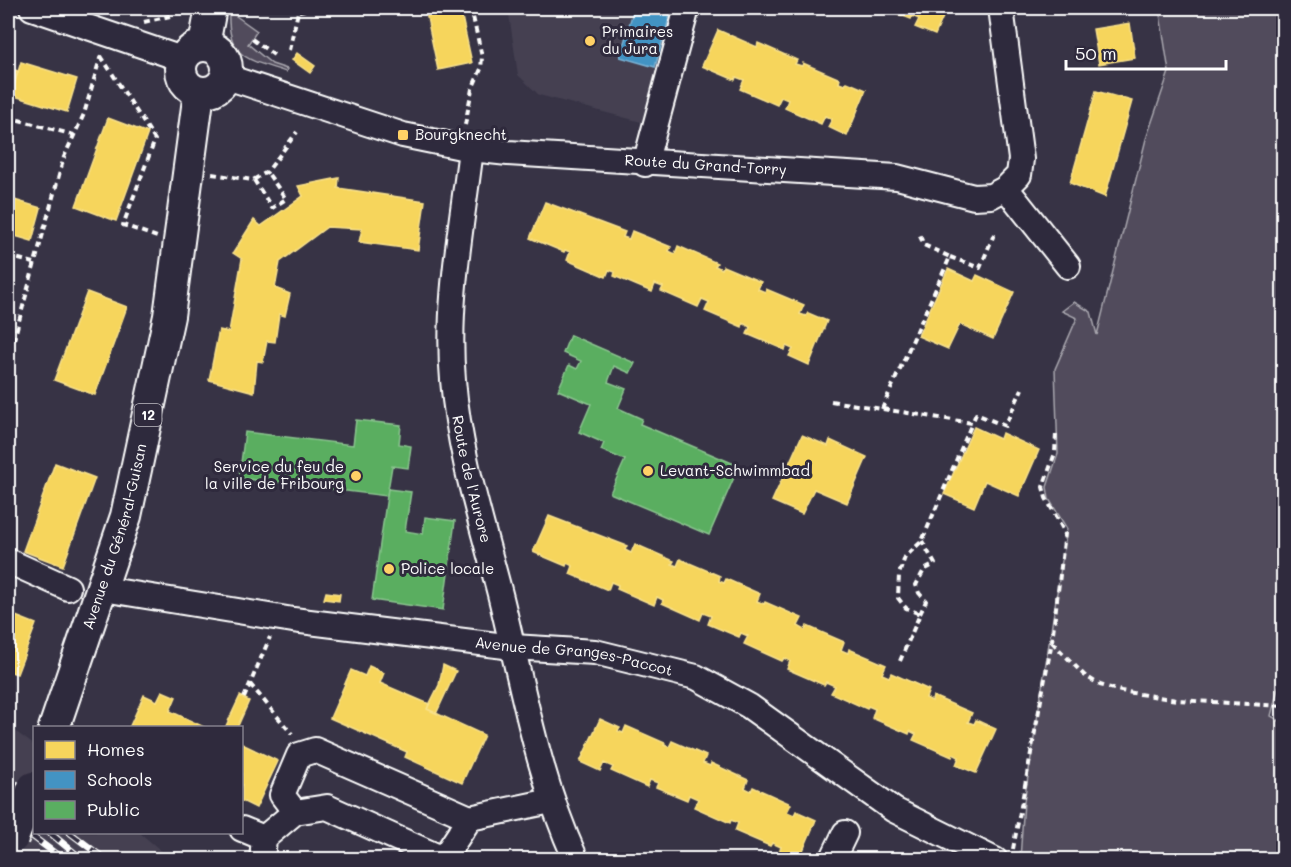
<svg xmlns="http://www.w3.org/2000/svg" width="1291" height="867" font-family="Mali,sans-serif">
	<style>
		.built { fill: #444051 }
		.green { fill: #514c5c; stroke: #a8a6ae; stroke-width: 1.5 }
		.homes { fill: #f6d55c; stroke: #f9e28d; stroke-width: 1.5 }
		.schools { fill: #4393c3; stroke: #7bb3d5; stroke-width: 1.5 }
		.public { fill: #5aae61; stroke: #8cc690; stroke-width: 1.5 }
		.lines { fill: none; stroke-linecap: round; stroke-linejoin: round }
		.minor-casing { stroke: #fff; stroke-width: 28 }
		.major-casing { stroke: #fff; stroke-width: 34 }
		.path { stroke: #fff; stroke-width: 4; stroke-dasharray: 6 4.5; stroke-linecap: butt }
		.minor { stroke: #2f2a3d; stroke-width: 24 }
		.major { stroke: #2f2a3d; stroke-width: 30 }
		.rail-casing { stroke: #fff; stroke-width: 7 }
		.rail { stroke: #2f2a3d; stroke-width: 4.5; stroke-dasharray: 14; stroke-linecap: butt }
		.major-bridge-casing { stroke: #fff; stroke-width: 34; stroke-linecap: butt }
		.major-bridge { stroke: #2f2a3d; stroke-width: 30 }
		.poi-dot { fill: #ffd166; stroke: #2f2a3d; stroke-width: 2 }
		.labels { text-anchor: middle; stroke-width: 6; stroke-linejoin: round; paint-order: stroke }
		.shield { fill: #2f2a3d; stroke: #c1bfc5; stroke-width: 1.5 }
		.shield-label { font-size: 14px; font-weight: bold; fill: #fff }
		.poi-label { font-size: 15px; fill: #fff; stroke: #2f2a3d; text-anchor: start }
		.street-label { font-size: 15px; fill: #fff; stroke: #2f2a3d }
	</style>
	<rect width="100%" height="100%" fill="#373345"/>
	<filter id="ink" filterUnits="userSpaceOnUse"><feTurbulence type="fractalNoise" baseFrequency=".0167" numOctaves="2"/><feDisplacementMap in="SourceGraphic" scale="12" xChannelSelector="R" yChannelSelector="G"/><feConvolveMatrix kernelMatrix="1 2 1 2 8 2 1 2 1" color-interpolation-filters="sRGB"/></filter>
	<g filter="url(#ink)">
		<g class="built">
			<polygon points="508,8 675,8 645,123 539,95 518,75"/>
			<polygon points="8,726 34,745 34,832 140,833 171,859 23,859 8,849"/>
		</g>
		<g class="green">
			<polygon points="1159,8 1283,8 1284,665 1271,716 1283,723 1283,859 1020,859 1024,802 1067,529 1049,499 1047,487 1058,454 1055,369 1077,318 1062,311 1074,302 1091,312 1097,335 1146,139 1169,72"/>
			<path d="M229,11L257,31L248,44L272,64L287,69L286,72C247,59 227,58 229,11Z"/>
		</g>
		<g class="homes">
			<polygon points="425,8 460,8 472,63 438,70"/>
			<polygon points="883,8 947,8 935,35 915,27 919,19 912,16 911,19"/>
			<polygon points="1130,23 1135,58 1099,64 1093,29"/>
			<polygon points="718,30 757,47 758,43 797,60 795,64 802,66 803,63 840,79 839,83 845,85 847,82 866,90 847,136 828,127 832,119 825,116 821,124 785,108 788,100 781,97 777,105 740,89 744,80 736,77 735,80 702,66"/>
			<polygon points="297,53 315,66 310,73 292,60"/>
			<polygon points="21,62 77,79 67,112 11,95"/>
			<polygon points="8,68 18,71 8,103"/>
			<polygon points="1096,91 1132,101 1105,197 1070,183"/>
			<polygon points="108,118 148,133 116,221 76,206"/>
			<polygon points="339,178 338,188 425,201 418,250 359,242 362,229 327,227 280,262 275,288 290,294 285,316 279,314 275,342 267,341 263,362 257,361 254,392 209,380 219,330 229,332 242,259 233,253 254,220 261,226 303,196 298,186"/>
			<polygon points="8,198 41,208 32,241 8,234"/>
			<polygon points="545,202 625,232 623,237 629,239 632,231 671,247 669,251 675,254 678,246 717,263 715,266 722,269 723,266 761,282 758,289 765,292 766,289 804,305 800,314 806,316 808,313 827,321 809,365 789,356 793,349 786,346 785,350 747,334 750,327 743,323 742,327 705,311 709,302 702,299 698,307 661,291 663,287 655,284 652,292 614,276 615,272 609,270 606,277 567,260 570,252 565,250 564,252 530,238"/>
			<polygon points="948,269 974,281 977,275 1014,292 993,339 960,324 948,349 918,336"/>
			<polygon points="87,292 127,307 95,395 54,380"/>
			<polygon points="974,427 1000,439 1002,433 1039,450 1019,496 985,481 974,507 944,494"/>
			<polygon points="802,435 828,446 830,440 867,457 847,503 814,489 802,514 772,501"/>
			<polygon points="55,463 95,478 63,566 23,551"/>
			<polygon points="549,516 627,546 625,550 631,553 635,544 674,561 672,564 677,566 680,559 720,576 719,581 724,583 726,579 760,594 757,601 764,604 765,602 802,618 798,626 805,630 807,626 844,642 841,650 848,653 849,649 886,665 882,674 889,677 891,673 929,690 926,698 932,701 933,696 972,713 968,722 974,724 976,720 996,729 976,773 956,765 959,757 953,754 952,757 913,740 916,734 910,731 909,734 872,718 875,709 868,706 867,709 831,693 835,686 826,682 824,685 787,669 790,661 784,658 782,661 744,644 748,636 741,633 739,637 708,624 711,616 703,613 700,620 662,603 663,600 657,597 654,605 617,589 618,585 611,582 608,590 570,574 573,566 567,563 566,566 533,552"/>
			<polygon points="326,592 340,594 339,601 324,599"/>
			<polygon points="8,613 36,624 17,674 8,671"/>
			<polygon points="443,665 456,671 436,714 427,709 439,685"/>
			<polygon points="369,666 384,673 380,683 429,704 427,709 484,735 462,783 405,757 407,752 330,718 351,670 365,676"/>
			<polygon points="162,691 176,697 170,711 206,728 129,728 144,695 157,701"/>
			<polygon points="240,696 249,701 237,728 225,728"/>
			<polygon points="600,719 620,728 618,731 623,733 626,726 665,743 664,745 669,747 672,741 706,756 703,763 710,766 711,763 748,780 745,788 751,791 753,787 791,804 787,812 794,815 796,811 816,820 799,860 789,860 778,855 781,847 772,843 770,846 735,831 738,823 731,820 730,823 694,807 698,799 689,795 687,800 656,787 658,783 650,780 647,787 611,771 613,767 604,763 600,771 580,762"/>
			<polygon points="242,744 278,761 256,808 242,801"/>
		</g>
		<polygon class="schools" points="634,8 672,8 655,67 620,57"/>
		<g class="public">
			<polygon points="570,335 635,363 630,373 614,366 608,382 626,389 618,408 642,419 640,424 739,466 709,535 610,493 625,460 601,450 604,443 579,432 591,404 558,390 569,365 577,369 581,361 563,353"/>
			<polygon points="356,420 401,425 399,444 411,446 408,468 392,466 387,496 239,478 245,432 353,445"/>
			<polygon points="388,489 411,492 405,531 423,534 425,517 455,521 443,610 372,600"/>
		</g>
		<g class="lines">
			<g class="minor-casing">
				<g id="minor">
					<polyline points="32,8 182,59"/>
					<path id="s1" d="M227,77L403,135L471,149L508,153L897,177L974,197L991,196L1006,188L1019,175L1021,159L1001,8"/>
					<path id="s2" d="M471,149C462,225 446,304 453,380C459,454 483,527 501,598C523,688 537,774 576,860"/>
					<polyline points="645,164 687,8"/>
					<polyline points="1006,188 1068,266"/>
					<polyline points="8,561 68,588"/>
					<path id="s3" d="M103,589L293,620L513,647L595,652L696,677L749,706L894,810L995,860"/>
					<polyline points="295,812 282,795 299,755 315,750 470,818"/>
					<polyline points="242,829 264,838 295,812 327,807 443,859 470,818 551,801"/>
					<polyline points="262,860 264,838"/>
					<polyline points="832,860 845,833"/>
				</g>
			</g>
			<g class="major-casing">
				<g id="major">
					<polyline points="204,45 211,8"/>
					<circle cx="204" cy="69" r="23"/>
					<path id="s4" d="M54,728L126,516L169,316L199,92"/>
				</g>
			</g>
			<g class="path">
				<polyline points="299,11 315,8"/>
				<polyline points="144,22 170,16"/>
				<polyline points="252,39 277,57"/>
				<polyline points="289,50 299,8"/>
				<polyline points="101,56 155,140 123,225 157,237"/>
				<polyline points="8,117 74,135"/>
				<polyline points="465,125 472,89 481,69 482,57 471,8"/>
				<polyline points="212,174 253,180 267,172 297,132"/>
				<polyline points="254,180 272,208 286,199 267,172"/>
				<polyline points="8,256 34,263"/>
				<polyline points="950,257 980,268 995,232"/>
				<polyline points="8,361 64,157 84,114 101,55"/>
				<polyline points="831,401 972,423 976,414 1005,426 1022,389"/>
				<polyline points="882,409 950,257 924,245 919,234"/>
				<polyline points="920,614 926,601 919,593 916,585 924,570 935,564 922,541"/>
				<polyline points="1052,642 1084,675 1100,685 1121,691 1177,700 1284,706"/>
				<polyline points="900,661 920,614 906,608 898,598 899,574 905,557 922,541 972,423"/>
				<polyline points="250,684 292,734"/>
				<polyline points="244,698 270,637"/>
				<polyline points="1013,849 1052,641 1065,533 1046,498 1043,487 1055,453 1056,434"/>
			</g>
			<use href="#minor" class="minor"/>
			<use href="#major" class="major"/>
			<g class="rail-casing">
				<g id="rail">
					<polyline points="8,787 34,807"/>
					<polyline points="8,802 34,822"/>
					<polyline points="8,818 64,860"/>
					<polyline points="49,832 83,860"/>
					<polyline points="69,832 106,860"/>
				</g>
			</g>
			<use href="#rail" class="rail"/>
			<g class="major-bridge-casing">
				<polyline id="major-bridge" points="13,838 33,787"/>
			</g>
			<use href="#major-bridge" class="major-bridge"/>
		</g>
	</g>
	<g class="poi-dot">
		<circle cx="590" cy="41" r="6"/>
		<rect x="397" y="129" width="12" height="12" rx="3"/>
		<circle cx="648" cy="471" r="6"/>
		<circle cx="356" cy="476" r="6"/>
		<circle cx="389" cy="569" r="6"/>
	</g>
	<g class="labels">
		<rect class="shield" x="134.5" y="404" width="27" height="22" rx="4.5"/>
		<g class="shield-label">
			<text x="148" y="420">12</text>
		</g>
		<g class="poi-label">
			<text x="602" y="37">Primaires<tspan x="602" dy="17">du Jura</tspan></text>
			<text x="415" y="140">Bourgknecht</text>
			<text x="344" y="472" text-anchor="end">Service du feu de<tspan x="344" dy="17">la ville de Fribourg</tspan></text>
			<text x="660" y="476">Levant-Schwimmbad</text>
			<text x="401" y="574">Police locale</text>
		</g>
		<g class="street-label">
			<text dy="5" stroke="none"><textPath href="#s1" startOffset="490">Route du Grand-Torry</textPath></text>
			<text dy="5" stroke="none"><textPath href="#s2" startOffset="333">Route de l'Aurore</textPath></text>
			<text dy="5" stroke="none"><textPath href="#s4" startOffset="201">Avenue du Général-Guisan</textPath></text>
			<text dy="5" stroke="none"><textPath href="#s3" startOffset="476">Avenue de Granges-Paccot</textPath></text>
		</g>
	</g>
	<rect width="1291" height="867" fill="none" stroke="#2f2a3d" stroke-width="30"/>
	<rect x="15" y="15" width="1261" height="837" fill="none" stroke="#fff" stroke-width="2" filter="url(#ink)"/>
	<rect x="33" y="726" width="210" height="108" fill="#2f2a3d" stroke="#827f8b" stroke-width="1.5"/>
	<rect x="45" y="741" width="30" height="18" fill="#f6d55c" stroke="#827f8b" stroke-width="1.5"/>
	<text x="87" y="756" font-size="18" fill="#ffffff">Homes</text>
	<rect x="45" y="771" width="30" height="18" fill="#4393c3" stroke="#827f8b" stroke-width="1.5"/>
	<text x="87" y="786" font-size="18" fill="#ffffff">Schools</text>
	<rect x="45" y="801" width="30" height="18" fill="#5aae61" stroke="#827f8b" stroke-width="1.5"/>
	<text x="87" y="816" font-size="18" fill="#ffffff">Public</text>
	<path d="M1066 60v9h160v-9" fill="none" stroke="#ffffff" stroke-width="3"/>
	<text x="1075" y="60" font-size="18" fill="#ffffff" stroke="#2f2a3d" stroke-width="4.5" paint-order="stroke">50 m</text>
</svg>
